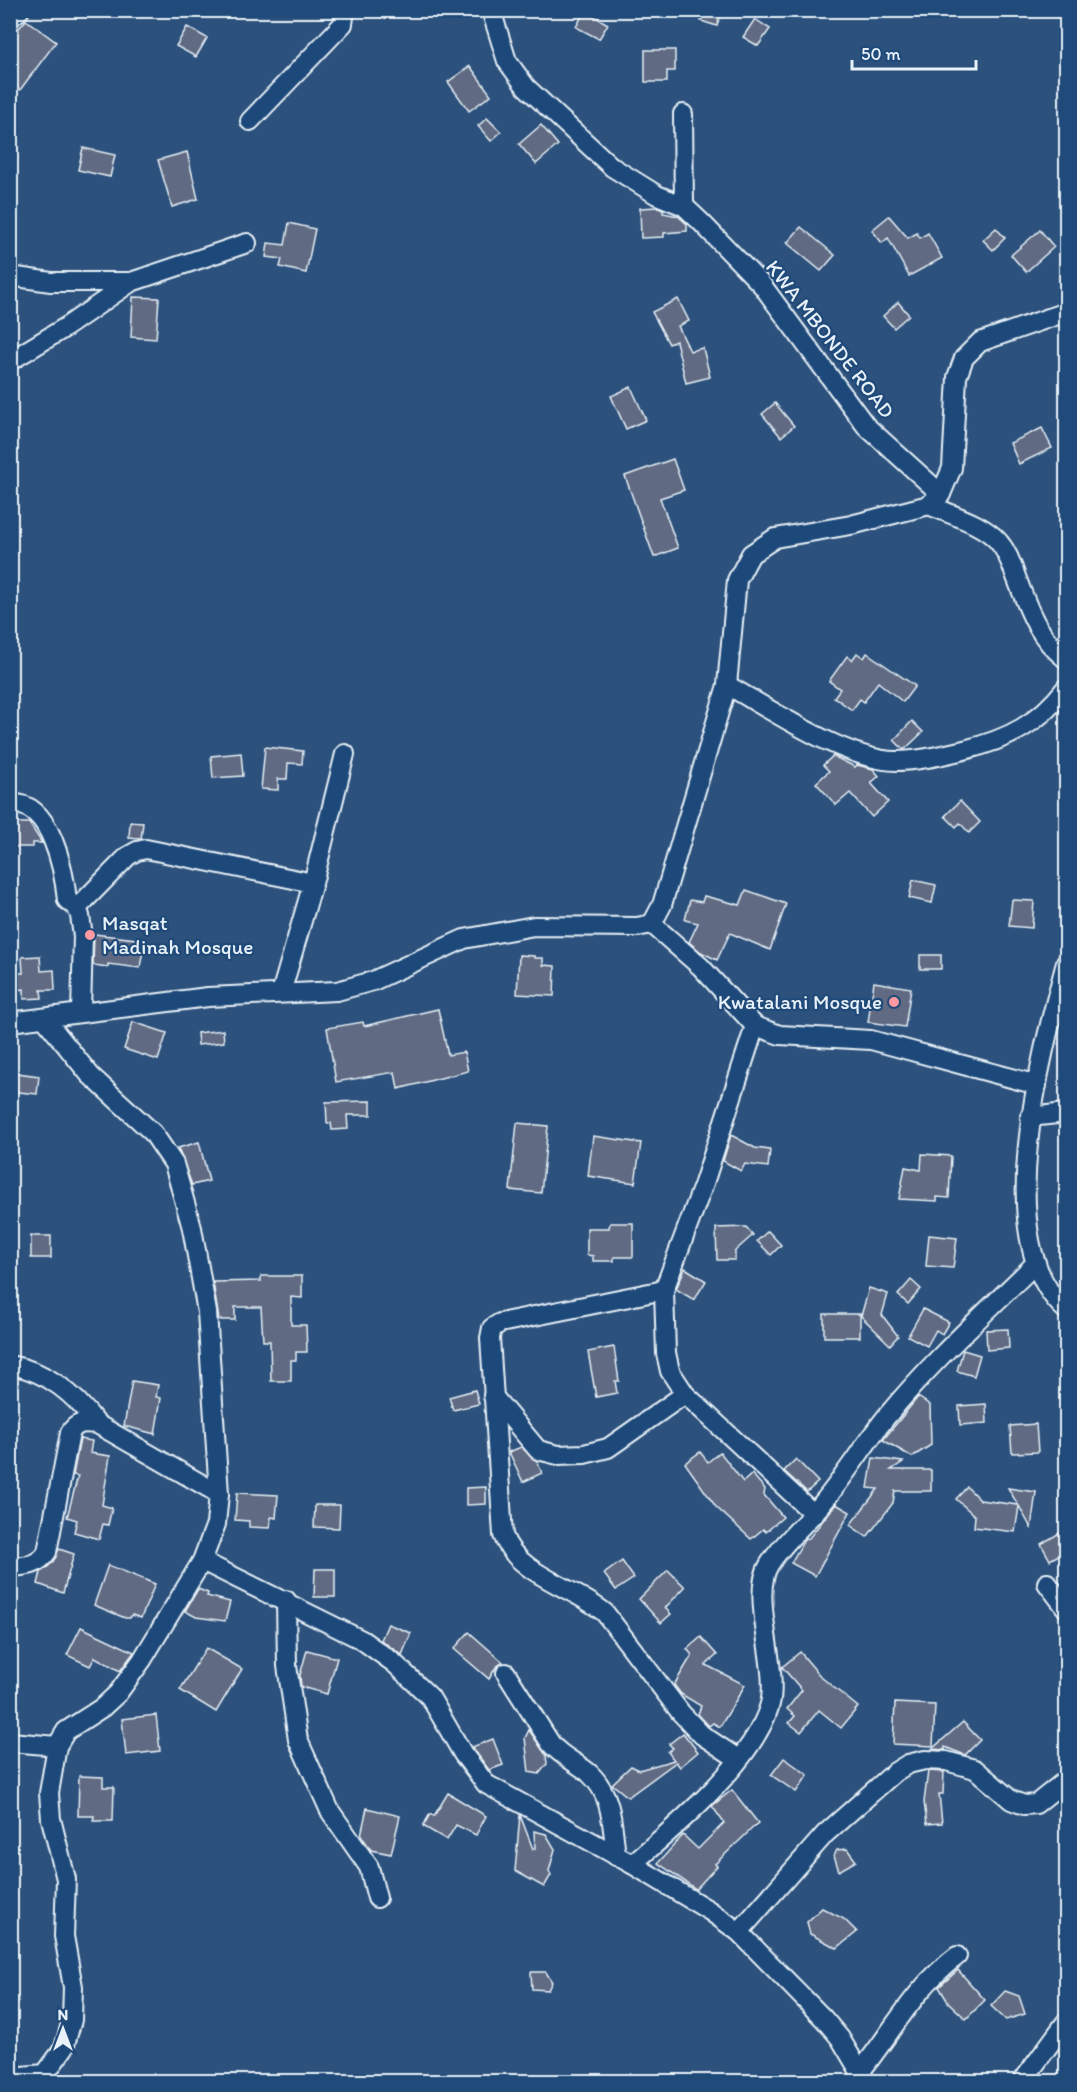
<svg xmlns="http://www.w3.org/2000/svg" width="1077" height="2092" font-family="Itim,sans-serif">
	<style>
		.building { fill: #616b82; stroke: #e8f1f8; stroke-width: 1.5 }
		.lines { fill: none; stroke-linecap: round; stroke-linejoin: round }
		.street-casing { stroke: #e8f1f8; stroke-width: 22 }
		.street { stroke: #1f4a7a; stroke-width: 18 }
		.poi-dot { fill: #ff9aa2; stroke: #1f4a7a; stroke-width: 2 }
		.labels { text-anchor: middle; stroke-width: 4.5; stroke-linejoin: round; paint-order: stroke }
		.street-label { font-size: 21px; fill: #e8f1f8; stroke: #1f4a7a }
		.poi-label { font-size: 21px; fill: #e8f1f8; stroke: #1f4a7a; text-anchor: start }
	</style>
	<rect width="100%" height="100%" fill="#2c517c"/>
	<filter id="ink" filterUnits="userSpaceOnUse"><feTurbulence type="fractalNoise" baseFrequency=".0167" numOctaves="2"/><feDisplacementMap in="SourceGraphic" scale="12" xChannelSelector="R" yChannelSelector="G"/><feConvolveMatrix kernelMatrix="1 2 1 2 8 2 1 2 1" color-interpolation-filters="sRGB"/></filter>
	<g filter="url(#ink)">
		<g class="building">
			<polygon points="704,10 722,10 717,26 701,21"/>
			<polygon points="585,11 608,24 599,39 576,27"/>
			<polygon points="755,19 770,29 758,46 743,37"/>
			<polygon points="26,20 56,42 20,90 10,83 10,30 15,33"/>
			<polygon points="187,27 207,38 196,57 176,46"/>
			<polygon points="645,50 675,50 675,71 667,71 667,82 645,82"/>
			<polygon points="470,66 491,95 469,111 448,82"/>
			<polygon points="487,118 501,132 491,141 478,126"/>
			<polygon points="541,125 558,145 536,164 519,144"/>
			<polygon points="83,148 115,155 110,177 78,170"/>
			<polygon points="187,152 198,199 172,207 158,160"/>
			<polygon points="658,207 663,209 663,213 678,216 687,224 687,231 664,233 664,237 641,238 640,208"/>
			<polygon points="889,216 908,238 917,233 920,238 928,233 942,258 909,276 888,238 882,243 872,230"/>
			<polygon points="289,223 315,229 306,273 280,267 282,259 266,257 268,243 285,245"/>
			<polygon points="801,227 835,255 821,271 787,243"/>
			<polygon points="996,228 1005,238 993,250 983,240"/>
			<polygon points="1040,230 1054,247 1026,272 1011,255"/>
			<polygon points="133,297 159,298 156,339 131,337"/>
			<polygon points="678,299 689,321 678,326 690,351 703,348 710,377 686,383 676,341 669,344 652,312"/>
			<polygon points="898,302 909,315 894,328 883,316"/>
			<polygon points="631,387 646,420 626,429 611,396"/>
			<polygon points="775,403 794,426 781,437 762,414"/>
			<polygon points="1042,428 1052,448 1019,464 1010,443"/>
			<polygon points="673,459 684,490 660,498 678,548 654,557 625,476"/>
			<polygon points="857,653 864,658 867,653 915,686 903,702 878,682 864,702 860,699 852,710 834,697 840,689 829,681 847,656 852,660"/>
			<polygon points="912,721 923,732 904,750 894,740"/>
			<polygon points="265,747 303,751 302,764 288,763 287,779 278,779 278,790 261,789"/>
			<polygon points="241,753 243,776 213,778 211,756"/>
			<polygon points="833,756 855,767 857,765 873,769 879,776 871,783 888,802 872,817 850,793 836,805 816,783 829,771 823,765"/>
			<polygon points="960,801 980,822 969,833 960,823 956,827 945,816"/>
			<polygon points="130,822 143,823 141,839 129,838"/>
			<polygon points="10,823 29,823 42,843 33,843 33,847 10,847"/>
			<polygon points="913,880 936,885 932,903 909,898"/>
			<polygon points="746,890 786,904 770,950 730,933 717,960 701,952 689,942 698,923 685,920 690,900 702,902 704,896 740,905"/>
			<polygon points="1012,900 1034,901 1032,928 1009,926"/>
			<polygon points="94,934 136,939 135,948 143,949 140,968 108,964 108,967 93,965"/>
			<polygon points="519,955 534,956 534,958 543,958 543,965 555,966 554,996 517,994"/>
			<rect x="920" y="955" width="21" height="14"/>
			<polygon points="40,956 41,971 54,970 55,990 41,990 42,998 24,999 24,989 16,990 15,973 23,973 22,957"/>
			<polygon points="874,982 911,988 905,1027 868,1022"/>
			<polygon points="438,1009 448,1055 464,1052 468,1071 398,1089 395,1072 336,1082 327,1028 363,1022 364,1026"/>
			<polygon points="133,1022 167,1033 158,1060 124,1049"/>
			<polygon points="223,1030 224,1042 198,1045 197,1033"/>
			<polygon points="10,1072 39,1076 37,1094 10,1091"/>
			<polygon points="371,1101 371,1115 347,1115 348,1129 332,1130 331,1123 327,1123 326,1102"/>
			<polygon points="517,1123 548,1126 541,1193 510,1190"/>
			<polygon points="731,1135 755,1148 770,1150 768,1167 745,1164 741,1171 723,1161"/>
			<polygon points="593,1136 641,1143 635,1183 588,1176"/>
			<polygon points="199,1142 209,1181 192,1185 178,1148"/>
			<polygon points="922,1154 951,1156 949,1198 937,1197 937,1201 899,1199 905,1167 921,1170"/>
			<polygon points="610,1223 633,1223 633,1257 614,1257 614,1261 593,1261 593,1256 587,1255 587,1228 609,1228"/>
			<polygon points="746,1227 753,1235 735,1251 735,1260 717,1260 716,1228"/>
			<polygon points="768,1231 781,1245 771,1255 757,1241"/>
			<polygon points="929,1235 957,1238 953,1268 926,1266"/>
			<rect x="31" y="1236" width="20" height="22"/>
			<polygon points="685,1268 706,1281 694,1300 676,1289"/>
			<polygon points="261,1276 302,1276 302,1298 291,1297 291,1325 306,1325 307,1352 296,1352 296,1360 291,1360 291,1381 271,1381 270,1341 263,1341 261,1307 235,1307 235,1320 219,1320 213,1282 261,1281"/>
			<polygon points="911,1280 921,1289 908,1304 898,1295"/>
			<polygon points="869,1288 888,1294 882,1315 898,1336 890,1345 861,1316"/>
			<polygon points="923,1309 949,1322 942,1334 936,1330 927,1346 908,1336"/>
			<rect x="824" y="1314" width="36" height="23"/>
			<polygon points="1008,1329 1009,1348 987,1350 986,1330"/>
			<polygon points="614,1347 619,1381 615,1381 617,1393 596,1397 588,1352"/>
			<polygon points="963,1350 980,1355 974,1376 957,1371"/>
			<polygon points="132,1381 158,1385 156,1397 161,1398 155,1434 124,1426"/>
			<polygon points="475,1390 479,1404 453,1410 449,1397"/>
			<polygon points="918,1397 930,1405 931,1445 912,1457 883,1440"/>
			<polygon points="986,1404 987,1423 960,1425 959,1406"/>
			<polygon points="1036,1424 1038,1452 1012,1453 1010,1426"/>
			<polygon points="80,1439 92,1441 90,1453 110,1456 102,1505 112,1508 108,1525 103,1524 99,1539 74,1532 77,1520 67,1517 78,1476 73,1475"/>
			<polygon points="521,1447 537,1461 542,1473 523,1482 509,1452"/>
			<polygon points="700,1452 708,1462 720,1452 743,1482 752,1474 765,1489 764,1495 783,1517 766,1532 763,1529 751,1539 716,1507 685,1463"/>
			<polygon points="873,1458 903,1462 891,1470 931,1470 931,1491 895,1491 893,1503 867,1537 850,1525 878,1489 868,1488"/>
			<polygon points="796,1459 818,1482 807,1492 784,1471"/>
			<polygon points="486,1487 486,1504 466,1505 466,1488"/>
			<polygon points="967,1487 980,1500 1018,1505 1008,1488 1036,1492 1031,1528 1019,1506 1015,1532 974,1527 975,1516 956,1499"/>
			<polygon points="237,1493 278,1495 276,1518 271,1517 270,1528 249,1527 249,1521 235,1520"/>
			<polygon points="836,1504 850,1512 815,1576 791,1563 804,1540 809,1538"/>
			<polygon points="315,1505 340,1505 339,1528 314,1527"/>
			<polygon points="1066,1529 1066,1551 1050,1560 1041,1544"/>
			<polygon points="59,1549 74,1554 63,1593 38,1584 41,1572 52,1563"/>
			<polygon points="622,1561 634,1578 616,1590 604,1574"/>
			<polygon points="108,1565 155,1584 141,1618 132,1615 130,1618 125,1618 94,1605"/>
			<polygon points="315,1569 335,1569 335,1597 314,1597"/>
			<polygon points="668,1570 685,1587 665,1608 671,1614 661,1623 639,1599"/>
			<polygon points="198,1589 208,1593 207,1596 230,1602 225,1621 196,1617 185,1611"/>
			<polygon points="388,1624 411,1633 402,1655 381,1640"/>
			<polygon points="81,1627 134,1652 120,1671 95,1657 90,1666 67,1655"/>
			<polygon points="469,1632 503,1662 496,1667 489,1679 454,1649"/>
			<polygon points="701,1637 717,1655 706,1665 745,1685 720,1727 713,1723 709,1726 698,1714 701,1706 681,1694 674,1685 692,1655 687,1649"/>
			<polygon points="206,1648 242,1669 216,1712 180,1690"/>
			<polygon points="307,1650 337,1658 327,1694 301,1687 300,1675"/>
			<polygon points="800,1652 821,1677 858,1707 841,1728 819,1710 801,1732 789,1723 795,1716 787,1709 802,1690 782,1667"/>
			<polygon points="895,1703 935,1705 933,1746 893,1744"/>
			<polygon points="156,1715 160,1751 126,1755 122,1719"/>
			<polygon points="963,1722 980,1740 965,1755 945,1747 945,1750 932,1749"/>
			<polygon points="529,1730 546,1755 547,1764 539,1774 529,1772 525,1738"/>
			<polygon points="683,1733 698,1752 680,1767 676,1762 628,1797 612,1784 631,1766 639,1770 674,1760 668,1752 673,1748 669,1744"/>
			<polygon points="493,1739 503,1765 489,1770 472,1747"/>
			<polygon points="784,1758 808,1775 796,1792 771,1775"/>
			<polygon points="928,1771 944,1772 943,1794 939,1794 942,1823 927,1824 924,1802"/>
			<polygon points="79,1776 103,1777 103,1787 114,1787 113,1821 93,1821 94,1816 78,1816"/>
			<polygon points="732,1790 758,1823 715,1864 717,1866 696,1889 658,1863 683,1835 698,1849 724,1823 712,1806"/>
			<polygon points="448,1793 486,1816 476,1835 456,1825 447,1840 423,1826 430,1814 434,1816"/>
			<polygon points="367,1808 400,1816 391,1854 371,1850 361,1835"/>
			<polygon points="520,1815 533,1849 535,1848 534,1831 546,1834 555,1849 549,1871 551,1875 544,1887 515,1871"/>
			<polygon points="847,1849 856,1861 839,1871 834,1856 837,1850"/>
			<polygon points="822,1908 844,1919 857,1932 837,1948 810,1934 807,1922"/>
			<polygon points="958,1970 985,2000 966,2019 948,2002 939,1987"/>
			<polygon points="531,1972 546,1972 552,1982 548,1990 532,1989"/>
			<polygon points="1005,1991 1019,1996 1025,2014 1006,2020 991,2006"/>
		</g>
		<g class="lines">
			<g class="street-casing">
				<g id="street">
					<polyline points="491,10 507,61 526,87 612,167 657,195 684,206 701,222 762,285 866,426 941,494"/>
					<polyline points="10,18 20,10"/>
					<polyline points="683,114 684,206"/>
					<polyline points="250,121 343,24 345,10"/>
					<polyline points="10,276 51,282 131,282 247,243"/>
					<polyline points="10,361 66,327 131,282"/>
					<path d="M929,505C951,515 982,523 998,541C1007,551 1011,563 1015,574C1028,608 1037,637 1066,659"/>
					<path d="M727,685C772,710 845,760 896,761C919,761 942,755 964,750C1009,739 1038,724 1066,688"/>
					<path d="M10,804C51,800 64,871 67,900L77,908L80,916L83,936L81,1012"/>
					<polyline points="77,908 128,856 137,851 146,849 313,883"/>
					<polyline points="652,924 701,967 755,1026 780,1035 871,1040 1037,1085"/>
					<path d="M1066,963C1043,1048 988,1243 1066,1310"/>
					<polyline points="281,993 313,883 345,754"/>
					<polyline points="10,1022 208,997 337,991 373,981 464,939 534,926 637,927 652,924 662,905 727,685 737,580 751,554 775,538 851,525 929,505 941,494 952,468 957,377 964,358 980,342 1066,312"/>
					<polyline points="755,1026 704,1183 664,1290 666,1353 670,1371 685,1394 814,1514"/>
					<polyline points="1030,1117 1066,1113"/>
					<path d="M664,1290L500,1323L492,1328L490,1338L503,1535C516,1574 574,1587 605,1613L681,1713L702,1735L738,1759"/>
					<path d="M10,1365C49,1372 74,1394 97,1424"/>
					<polyline points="493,1396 538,1450 558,1455 584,1454 608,1448 685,1394"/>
					<polyline points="202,1561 362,1640 394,1663 430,1697 463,1754 486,1784 632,1864 710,1911 739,1932 824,2019 840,2038 866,2082"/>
					<path d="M10,1567C26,1566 38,1566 47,1552L70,1433C77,1421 85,1423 97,1424L219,1494"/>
					<polyline points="1047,1583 1066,1608"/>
					<polyline points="286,1600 287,1666 298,1740 330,1811 369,1867 377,1898"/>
					<path d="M506,1673L551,1744C562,1757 576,1762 589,1773C613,1795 612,1825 616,1856"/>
					<polyline points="10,1742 57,1746"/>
					<path d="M632,1864C675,1827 755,1760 770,1704C779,1668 750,1595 769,1565C783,1542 808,1522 825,1500C847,1473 865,1443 887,1416C932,1361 985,1313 1036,1263"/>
					<polyline points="739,1932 825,1834 895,1772 908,1764 925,1760 946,1761 975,1769 1011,1800 1024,1805 1036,1804 1066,1780"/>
					<path d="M860,2072C893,2031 914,1988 957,1956"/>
					<polyline points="10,2077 45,2074 64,2048 72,2020 73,1987 64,1936 66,1879 51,1819 49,1793 57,1746 66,1731 103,1707 118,1693 142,1660 202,1561 216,1524 219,1494 207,1312 192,1228 174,1164 153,1133 90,1075 44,1018"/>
					<polyline points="1022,2082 1066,2022"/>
				</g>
			</g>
			<use href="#street" class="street"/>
		</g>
	</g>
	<g class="poi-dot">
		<circle cx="90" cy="935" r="6"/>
		<circle cx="894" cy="1002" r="6"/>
	</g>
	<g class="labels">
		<g class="street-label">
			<text transform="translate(830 339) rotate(52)" y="7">KWA MBONDE ROAD</text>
		</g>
		<g class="poi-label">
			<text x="102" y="930">Masqat<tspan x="102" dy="24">Madinah Mosque</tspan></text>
			<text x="882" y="1009" text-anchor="end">Kwatalani Mosque</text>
		</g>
	</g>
	<rect width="1077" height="2092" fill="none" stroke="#1f4a7a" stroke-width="36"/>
	<rect x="18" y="18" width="1041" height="2056" fill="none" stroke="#e8f1f8" stroke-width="2" filter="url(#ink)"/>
	<g transform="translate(63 2029)" stroke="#1f4a7a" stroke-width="4.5" paint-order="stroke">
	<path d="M0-4.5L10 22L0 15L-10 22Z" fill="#e8f1f8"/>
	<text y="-9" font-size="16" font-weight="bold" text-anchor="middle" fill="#e8f1f8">N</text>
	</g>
	<path d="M852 60v9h124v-9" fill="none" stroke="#e8f1f8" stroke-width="3"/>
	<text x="861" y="60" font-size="18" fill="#e8f1f8" stroke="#1f4a7a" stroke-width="4.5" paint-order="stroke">50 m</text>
</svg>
